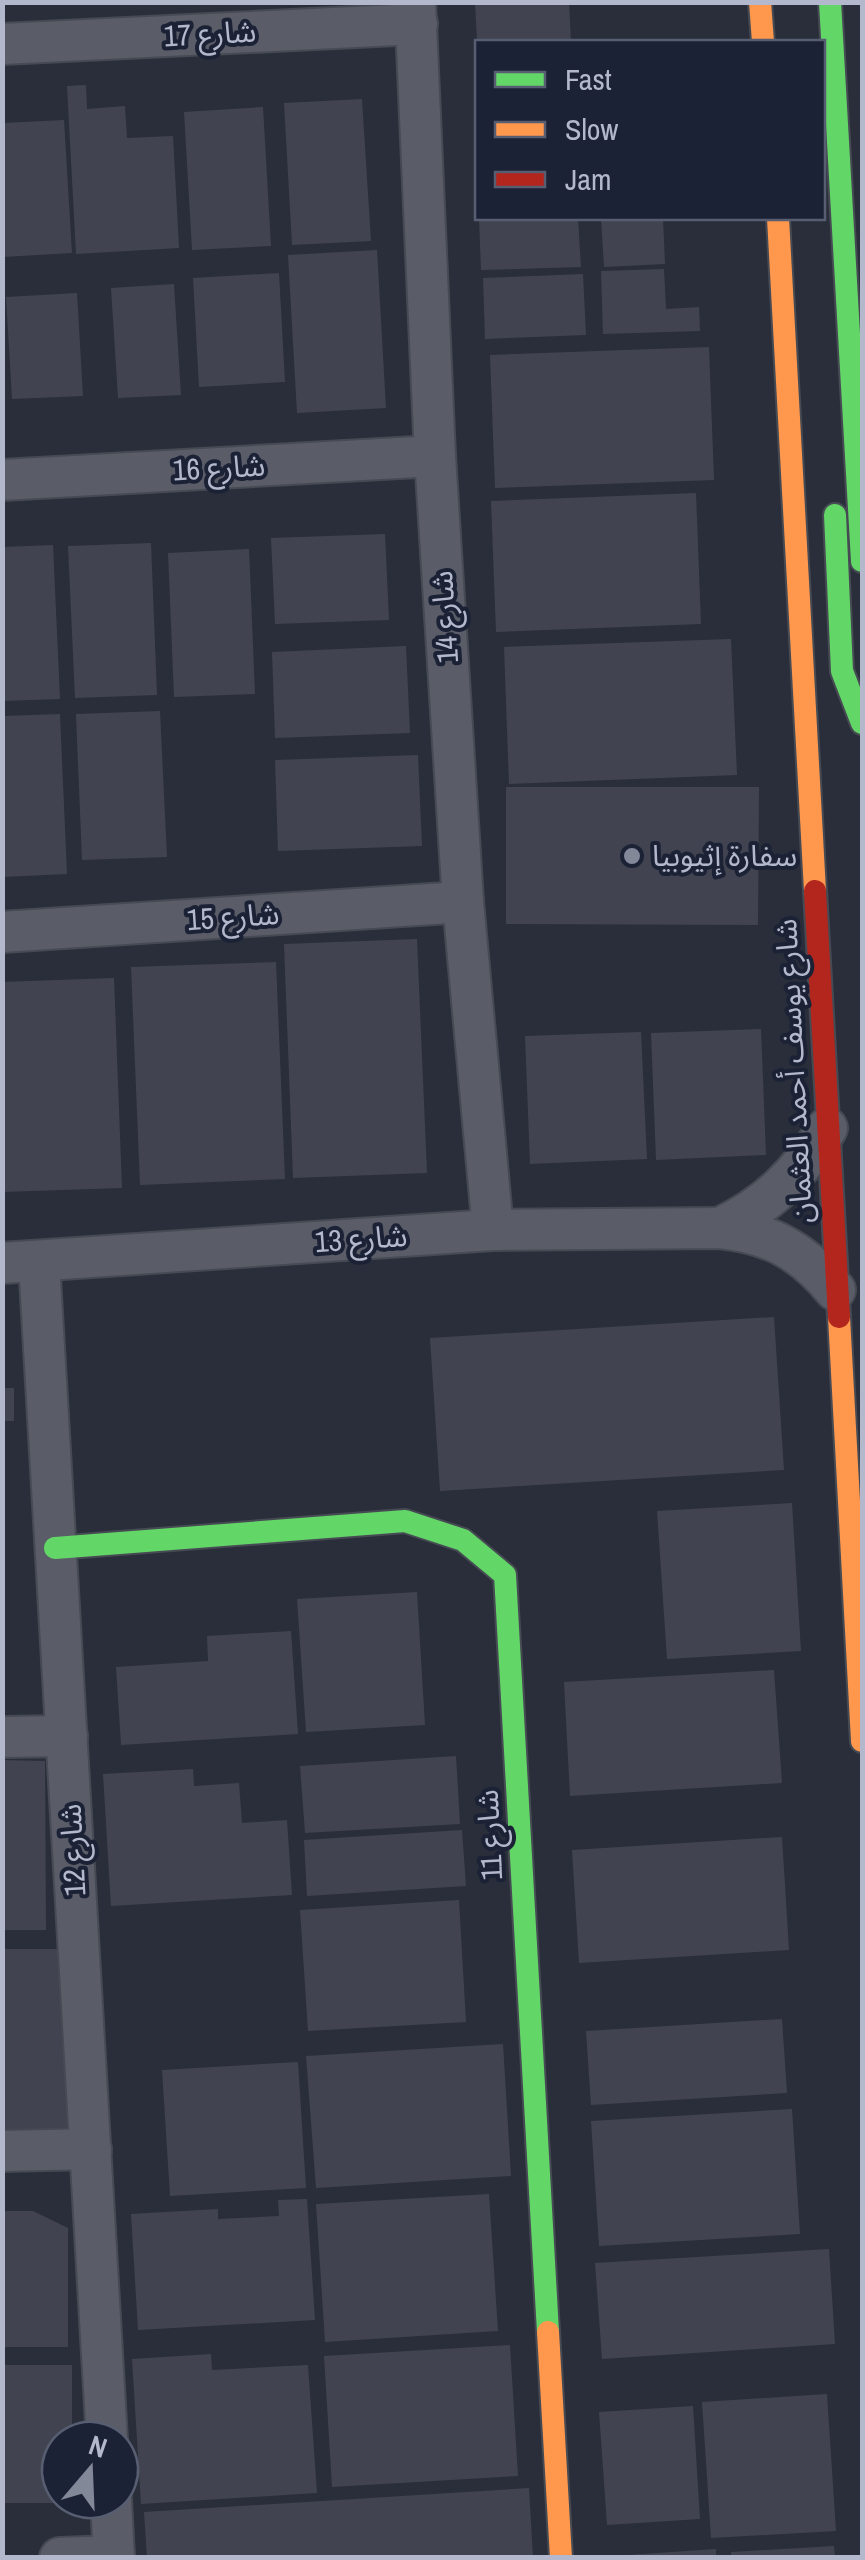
<svg xmlns="http://www.w3.org/2000/svg" width="865" height="2560" font-family="'Archivo Narrow','Noto Sans Arabic',sans-serif">
	<style>
		.building { fill: #414450 }
		.lines { fill: none; stroke-linecap: round; stroke-linejoin: round }
		.street-casing { stroke: #464a53; stroke-width: 44 }
		.fast-casing { stroke: #464a53; stroke-width: 26 }
		.slow-casing { stroke: #464a53; stroke-width: 26 }
		.jam-casing { stroke: #464a53; stroke-width: 26 }
		.street { stroke: #5a5d68; stroke-width: 40 }
		.fast { stroke: #63d668; stroke-width: 22 }
		.slow { stroke: #ff974d; stroke-width: 22 }
		.jam { stroke: #b3261e; stroke-width: 22 }
		.poi-dot { fill: #838899; stroke: #1c2236; stroke-width: 4 }
		.labels { text-anchor: middle; stroke-width: 8; stroke-linejoin: round; paint-order: stroke }
		.street-label { font-size: 30px; fill: #b3b8cc; stroke: #1c2236 }
		.poi-label { font-size: 30px; fill: #b3b8cc; stroke: #1c2236; text-anchor: start }
	</style>
	<rect width="100%" height="100%" fill="#292e3a"/>
	<g class="building">
		<polygon points="475,2 569,2 571,42 477,42"/>
		<polygon points="86,85 87,109 125,106 127,138 173,136 179,248 76,254 67,86"/>
		<polygon points="362,99 371,241 292,245 284,103"/>
		<polygon points="263,107 271,246 192,250 184,112"/>
		<polygon points="64,120 72,253 3,257 3,123"/>
		<polygon points="479,218 578,218 581,267 481,270"/>
		<polygon points="601,218 663,218 665,264 604,267"/>
		<polygon points="377,250 386,408 297,413 288,255"/>
		<polygon points="664,269 666,309 699,307 700,331 603,334 601,271"/>
		<polygon points="279,273 285,382 199,387 193,278"/>
		<polygon points="583,274 586,335 485,339 483,278"/>
		<polygon points="174,284 181,395 118,398 111,288"/>
		<polygon points="77,293 83,396 12,399 6,297"/>
		<polygon points="709,347 714,480 495,488 490,355"/>
		<polygon points="696,493 701,624 496,632 491,501"/>
		<polygon points="385,534 389,620 275,624 271,538"/>
		<polygon points="151,543 157,695 75,698 68,546"/>
		<polygon points="53,545 60,699 2,701 2,547"/>
		<polygon points="249,549 255,694 174,697 168,553"/>
		<polygon points="731,639 737,775 509,784 504,647"/>
		<polygon points="406,646 410,733 275,738 272,652"/>
		<polygon points="160,711 167,857 82,860 76,714"/>
		<polygon points="60,714 67,874 2,877 2,716"/>
		<polygon points="418,755 422,846 278,851 275,760"/>
		<polygon points="506,787 759,787 758,925 506,924"/>
		<polygon points="417,939 427,1173 293,1178 284,944"/>
		<polygon points="276,962 285,1179 140,1185 131,967"/>
		<polygon points="114,978 122,1188 2,1192 2,982"/>
		<polygon points="761,1029 766,1155 656,1160 651,1033"/>
		<polygon points="641,1032 647,1159 530,1164 525,1036"/>
		<polygon points="774,1317 784,1470 440,1491 430,1338"/>
		<rect x="2" y="1388" width="12" height="33"/>
		<polygon points="792,1503 801,1651 667,1659 657,1511"/>
		<polygon points="417,1592 425,1725 306,1732 297,1599"/>
		<polygon points="291,1631 298,1734 121,1745 116,1667 208,1661 207,1636"/>
		<polygon points="774,1670 782,1783 570,1796 564,1682"/>
		<polygon points="456,1756 460,1824 305,1833 300,1766"/>
		<polygon points="2,1760 45,1761 46,1930 2,1930"/>
		<polygon points="193,1769 194,1786 239,1783 242,1823 287,1820 292,1895 111,1906 103,1774"/>
		<polygon points="462,1830 466,1886 307,1896 304,1840"/>
		<polygon points="782,1837 789,1950 579,1963 572,1850"/>
		<polygon points="459,1900 466,2022 308,2031 300,1910"/>
		<polygon points="2,1949 68,1949 69,2141 2,2141"/>
		<polygon points="782,2019 787,2093 591,2105 586,2031"/>
		<polygon points="503,2044 511,2176 316,2188 306,2056"/>
		<polygon points="298,2062 306,2188 170,2196 162,2070"/>
		<polygon points="792,2109 800,2234 599,2246 591,2121"/>
		<polygon points="489,2194 498,2331 325,2342 316,2204"/>
		<polygon points="307,2199 315,2320 138,2330 131,2214 218,2209 218,2219 279,2216 278,2200"/>
		<polygon points="3,2211 33,2211 68,2228 68,2347 3,2347"/>
		<polygon points="829,2249 835,2344 602,2359 595,2263"/>
		<polygon points="510,2345 518,2476 332,2487 324,2356"/>
		<polygon points="211,2354 212,2370 308,2365 317,2493 141,2504 132,2359"/>
		<polygon points="2,2365 72,2365 72,2440 60,2440 60,2503 2,2503"/>
		<polygon points="827,2394 836,2531 711,2538 702,2402"/>
		<polygon points="693,2406 700,2519 607,2525 599,2412"/>
		<polygon points="529,2488 533,2558 147,2558 144,2512"/>
		<polygon points="834,2546 835,2558 731,2558 731,2552"/>
		<polygon points="716,2549 716,2558 629,2558 628,2555"/>
	</g>
	<g class="lines">
		<g class="street-casing">
			<g id="street">
				<polyline points="415,2 435,456 463,902 493,1230"/>
				<polyline points="2,44 417,24"/>
				<polyline points="2,480 435,456"/>
				<polyline points="2,932 463,902"/>
				<path d="M720,1228C768,1205 800,1174 827,1128"/>
				<polyline points="39,1261 107,2440"/>
				<path d="M2,1263L493,1230L720,1228C770,1233 803,1251 835,1290"/>
				<polyline points="2,1737 67,1736"/>
				<polyline points="2,2151 91,2149"/>
				<polyline points="111,2500 114,2558"/>
				<polyline points="60,2558 114,2556"/>
			</g>
		</g>
		<g class="fast-casing">
			<g id="fast">
				<polyline points="830,2 862,561"/>
				<polyline points="835,515 842,671 862,723"/>
				<polyline points="55,1548 405,1521 463,1540 505,1575 548,2332"/>
			</g>
		</g>
		<g class="slow-casing">
			<g id="slow">
				<polyline points="760,2 763,42"/>
				<polyline points="778,218 815,891"/>
				<polyline points="839,1317 862,1741"/>
				<polyline points="548,2332 561,2558"/>
			</g>
		</g>
		<g class="jam-casing">
			<polyline id="jam" points="815,891 839,1317"/>
		</g>
		<use href="#street" class="street"/>
		<use href="#fast" class="fast"/>
		<use href="#slow" class="slow"/>
		<use href="#jam" class="jam"/>
	</g>
	<circle class="poi-dot" cx="632" cy="856" r="10"/>
	<g class="labels">
		<g class="street-label">
			<text transform="translate(210 34) rotate(-3)" y="10">شارع 17</text>
			<text transform="translate(219 468) rotate(-3)" y="10">شارع 16</text>
			<text transform="translate(445 617) rotate(-94)" y="10">شارع 14</text>
			<text transform="translate(233 917) rotate(-4)" y="10">شارع 15</text>
			<text transform="translate(794 1071) rotate(-93)" y="10">شارع يوسف أحمد العثمان</text>
			<text transform="translate(361 1239) rotate(-4)" y="10">شارع 13</text>
			<text transform="translate(490 1835) rotate(-93)" y="10">شارع 11</text>
			<text transform="translate(73 1850) rotate(-93)" y="10">شارع 12</text>
		</g>
		<g class="poi-label">
			<text x="652" y="866">سفارة إثيوبيا</text>
		</g>
	</g>
	<rect width="865" height="2560" fill="none" stroke="#b3b8cc" stroke-width="10"/>
	<rect x="475" y="40" width="350" height="180" fill="#1c2236" stroke="#585e72" stroke-width="2.5"/>
	<rect x="495" y="72" width="50" height="15" fill="#63d668" stroke="#585e72" stroke-width="2.5"/>
	<text x="565" y="90" font-size="30" fill="#b3b8cc">Fast</text>
	<rect x="495" y="122" width="50" height="15" fill="#ff974d" stroke="#585e72" stroke-width="2.5"/>
	<text x="565" y="140" font-size="30" fill="#b3b8cc">Slow</text>
	<rect x="495" y="172" width="50" height="15" fill="#b3261e" stroke="#585e72" stroke-width="2.5"/>
	<text x="565" y="190" font-size="30" fill="#b3b8cc">Jam</text>
	<g transform="translate(90 2470) rotate(19)"><circle r="48" fill="#1c2236" stroke="#585e72" stroke-width="2.5"/>
	<path d="M0-8L18 38L0 25L-18 38Z" fill="#838899"/>
	<text y="-15" font-size="28" font-weight="bold" text-anchor="middle" fill="#b3b8cc">N</text>
	</g>
</svg>
